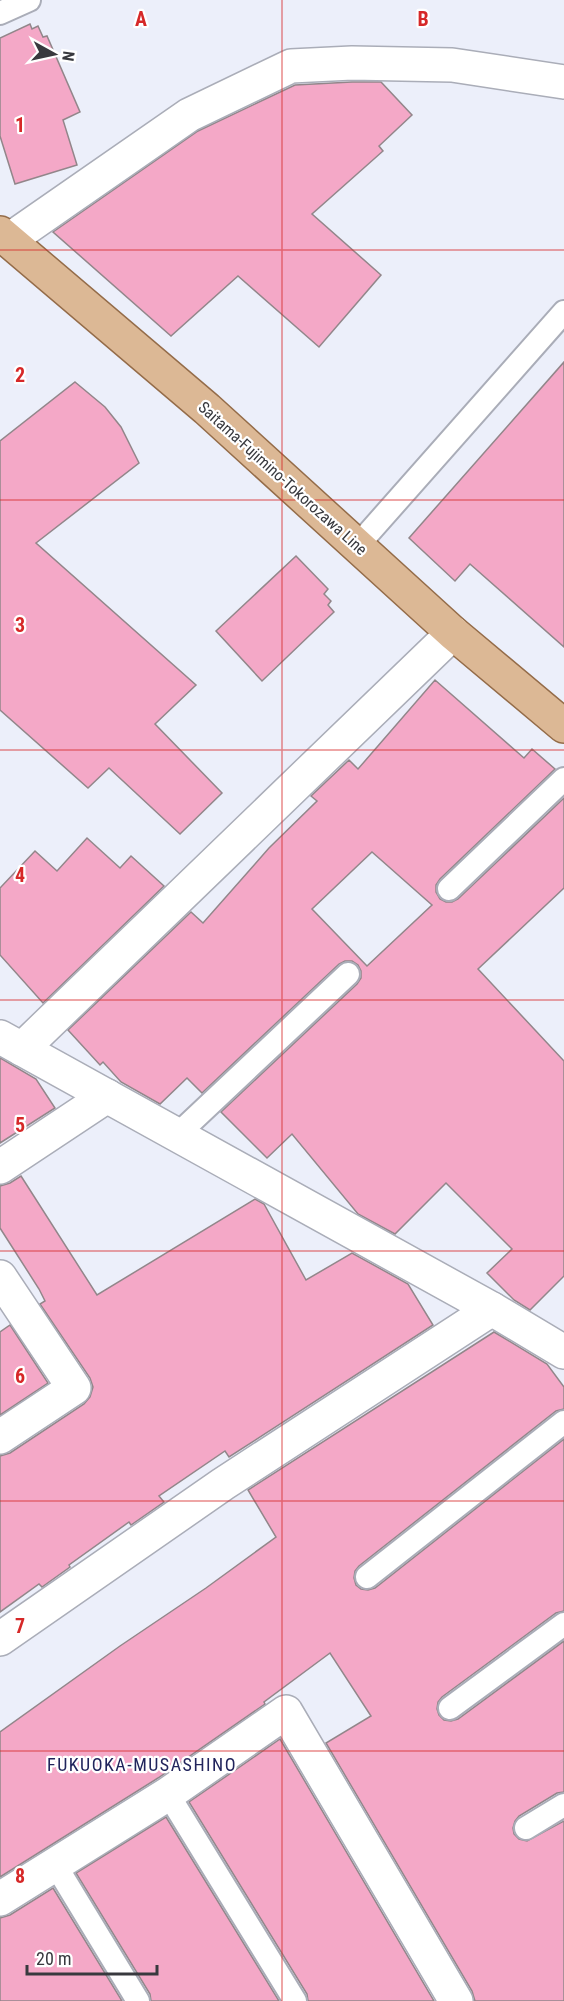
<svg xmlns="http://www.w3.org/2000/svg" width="564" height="2001" font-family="'Roboto Condensed',sans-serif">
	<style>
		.building { fill: #f4a8c7; stroke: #92868a; stroke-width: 1.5; fill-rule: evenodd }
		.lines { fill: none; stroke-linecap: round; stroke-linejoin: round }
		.lane-casing { stroke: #aaadb8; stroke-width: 26 }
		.street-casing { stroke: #aaadb8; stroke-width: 36 }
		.primary-casing { stroke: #946c49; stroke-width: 36 }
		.lane { stroke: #fff; stroke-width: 22 }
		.street { stroke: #fff; stroke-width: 33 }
		.primary { stroke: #dcb895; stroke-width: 33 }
		.grid { fill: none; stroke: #d62828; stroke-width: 1.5; stroke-opacity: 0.55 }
		.labels { text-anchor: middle; stroke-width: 4.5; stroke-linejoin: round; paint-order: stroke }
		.street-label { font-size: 16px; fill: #38393e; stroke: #fff }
		.neighbourhood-label { font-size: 18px; letter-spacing: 1.5px; fill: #21245c; stroke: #fff }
		.grid-label { font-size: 20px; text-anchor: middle; font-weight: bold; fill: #d62828; stroke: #fff; stroke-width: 4.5; stroke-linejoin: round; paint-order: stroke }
	</style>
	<rect width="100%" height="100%" fill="#eceffa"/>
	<g class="building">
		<polygon points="30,24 32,29 38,26 43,37 47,36 80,112 63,120 77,165 15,184 0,136 0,38"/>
		<polygon points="352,82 381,82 412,115 379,146 383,151 312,214 381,275 319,347 238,276 171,336 53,232 198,131 295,85"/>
		<polygon points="564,362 564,647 470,564 455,581 409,538"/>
		<polygon points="75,382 105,407 121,427 139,463 36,543 196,685 155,724 222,793 180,834 109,768 88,788 0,710 0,441"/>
		<polygon points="296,556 328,589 324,594 331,601 328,605 334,612 262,681 216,631"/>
		<path d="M435,680L524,758L532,749L555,769L440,879L436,885V892L440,899L446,902H452L458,899L564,798V888L478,969L564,1061V1276L530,1310L514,1300L487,1273L512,1249L446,1183L395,1234L358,1214L292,1134L267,1158L221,1112L357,984L361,978V971L358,965L352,961H345L339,964L202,1093L187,1078L160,1104L121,1082L103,1062L100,1065L68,1030L191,912L203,923L269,848L317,801L311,796L349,760L358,769ZM372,852L432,905L367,966L312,909Z"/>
		<polygon points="87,838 120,868 131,856 164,886 43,1003 0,955 0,888 35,851 57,871"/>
		<polygon points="0,1058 36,1079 55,1108 0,1143"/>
		<polygon points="21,1176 97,1295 255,1199 264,1204 306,1280 352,1253 408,1284 433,1325 229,1457 225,1451 159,1496 164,1502 131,1525 129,1522 69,1565 70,1567 42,1587 39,1584 0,1612 0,1456 10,1453 84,1404 90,1397 93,1387 90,1378 40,1304 45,1301 39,1289 0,1228 0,1186 10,1183"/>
		<polygon points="10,1325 48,1383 0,1415 0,1332"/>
		<polygon points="494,1332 547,1364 564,1387 564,1409 556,1411 359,1566 355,1571 354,1578 356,1585 361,1589 368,1590 375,1588 564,1439 564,1611 556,1613 442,1697 438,1702 437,1709 439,1715 444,1720 451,1721 458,1719 564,1641 564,1792 557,1793 519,1816 515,1821 513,1828 514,1834 519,1839 527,1841 564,1821 564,2001 475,2001 472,1991 326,1743 371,1716 330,1653 264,1702 265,1704 158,1778 0,1877 0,1732 120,1646 206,1588 276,1537 248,1490"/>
		<polygon points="280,1739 434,2001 308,2001 307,1994 189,1802"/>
		<polygon points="166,1817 279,2001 151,2001 150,1994 76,1873"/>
		<polygon points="53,1888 122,2001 0,2001 0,1918 10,1915"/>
	</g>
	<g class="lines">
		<g class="lane-casing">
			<g id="lane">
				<polyline points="0,13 29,0"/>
				<polyline points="358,545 564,312"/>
				<polyline points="449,889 564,779"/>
				<polyline points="177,1135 348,974"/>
				<polyline points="367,1577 564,1422"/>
				<polyline points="450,1708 564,1624"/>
				<polyline points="168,1794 295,2001"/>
				<polyline points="526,1828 564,1805"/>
				<polyline points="56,1866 138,2001"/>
			</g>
		</g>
		<g class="street-casing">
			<g id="street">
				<polyline points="9,240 189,115 291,66 352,63 452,65 564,82"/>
				<polyline points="0,1037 492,1309 564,1352"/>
				<polyline points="22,1049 453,633"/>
				<polyline points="0,1167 107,1096"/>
				<polyline points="0,1277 74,1388 0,1437"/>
				<polyline points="0,1639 223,1484 492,1309"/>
				<polyline points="0,1899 168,1794 286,1712 456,2001"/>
			</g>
		</g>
		<g class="primary-casing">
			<polyline id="primary" points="0,233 207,409 453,633 564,726"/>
		</g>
		<use href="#lane" class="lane"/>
		<use href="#street" class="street"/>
		<use href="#primary" class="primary"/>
	</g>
	<path class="grid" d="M282,0V2001M0,250H564M0,500H564M0,750H564M0,1000H564M0,1251H564M0,1501H564M0,1751H564"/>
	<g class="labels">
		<g class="street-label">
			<text transform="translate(283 478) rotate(42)" y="6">Saitama-Fujimino-Tokorozawa Line</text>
		</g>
		<g class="neighbourhood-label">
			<text x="142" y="1771">FUKUOKA-MUSASHINO</text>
		</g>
	</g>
	<g class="grid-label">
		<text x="141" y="26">A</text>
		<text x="423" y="26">B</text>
		<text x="20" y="132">1</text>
		<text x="20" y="382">2</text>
		<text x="20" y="632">3</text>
		<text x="20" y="882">4</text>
		<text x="20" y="1132">5</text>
		<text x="20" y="1383">6</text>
		<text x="20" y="1633">7</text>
		<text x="20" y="1883">8</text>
	</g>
	<g transform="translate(54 54) rotate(98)" stroke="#ffffff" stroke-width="4.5" paint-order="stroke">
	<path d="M0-4.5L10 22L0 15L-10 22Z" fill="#38393e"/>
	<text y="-9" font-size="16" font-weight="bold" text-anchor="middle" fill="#38393e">N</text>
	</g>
	<path d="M27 1965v9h130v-9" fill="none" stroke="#38393e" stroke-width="3"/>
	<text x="36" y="1965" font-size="18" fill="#38393e" stroke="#ffffff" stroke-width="4.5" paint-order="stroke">20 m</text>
</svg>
